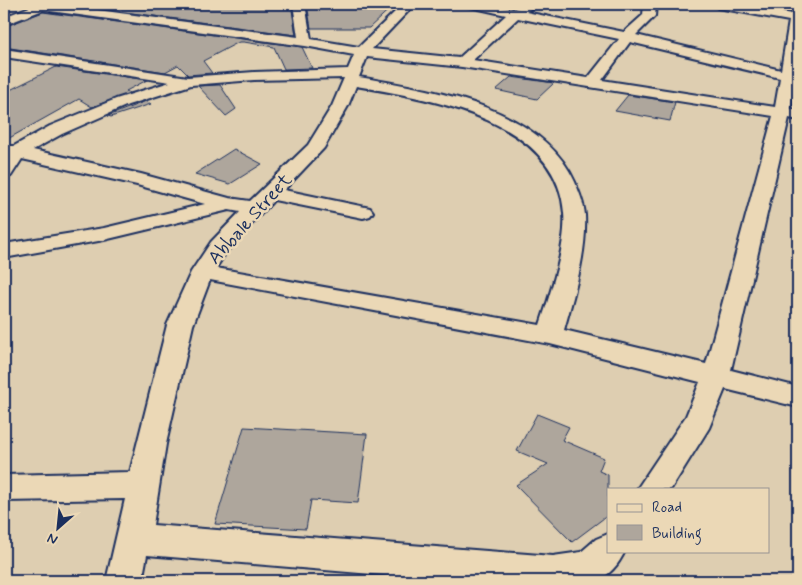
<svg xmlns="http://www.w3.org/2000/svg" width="802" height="585" font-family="Mynerve,sans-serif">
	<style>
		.building { fill: #aea69c; stroke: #1b2f5e }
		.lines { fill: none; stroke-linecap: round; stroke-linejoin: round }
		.street-casing { stroke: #1b2f5e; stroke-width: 4 }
		.street { fill: #ebd8b6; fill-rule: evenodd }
		.labels { text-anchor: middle; stroke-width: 5; stroke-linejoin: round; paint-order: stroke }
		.street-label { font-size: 19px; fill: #1b2f5e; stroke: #ebd8b6 }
	</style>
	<rect width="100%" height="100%" fill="#deceb1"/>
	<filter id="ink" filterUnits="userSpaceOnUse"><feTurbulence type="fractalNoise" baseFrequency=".02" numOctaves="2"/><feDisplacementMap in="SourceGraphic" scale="10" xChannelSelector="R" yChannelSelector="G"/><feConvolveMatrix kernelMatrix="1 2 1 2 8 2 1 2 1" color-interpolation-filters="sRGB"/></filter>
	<g filter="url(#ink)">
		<g class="building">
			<polygon points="65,4 291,4 296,35"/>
			<polygon points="307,4 395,4 369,28 311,28"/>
			<polygon points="43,12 302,47 312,68 284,69 274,47 244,42 239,42 203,61 212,73 188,75 178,65 165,72 4,47 4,27"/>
			<polygon points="56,67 147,80 126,91 130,93 92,107 79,99 4,141 4,93"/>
			<polygon points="511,77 554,83 537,99 496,90"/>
			<polygon points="220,85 236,109 226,116 198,86"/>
			<polygon points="628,95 675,102 670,121 615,111"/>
			<polygon points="146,101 151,104 111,117 108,116"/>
			<polygon points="234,149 262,164 230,184 195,174"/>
			<polygon points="537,414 569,427 562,440 604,458 599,471 608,475 608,515 572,542 516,485 548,464 517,451"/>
			<polygon points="244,427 367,434 358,503 311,500 306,529 215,524"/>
		</g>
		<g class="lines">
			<g class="street-casing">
				<path id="street" d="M37,4H53L298,37L293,4H305L311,39L359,47L403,4H415L372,49L459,58L506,15L466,6L464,4H486L513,9L528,4L533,7L526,12L624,32L643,15L644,4H656L655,16L636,35L781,70L789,21L718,8L712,4H736L798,15V49L795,73L798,74V82L794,81L791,109L798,110V120L789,118L731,370L798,387V407L725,389L709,428L671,489H637L686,416L700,382L550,344L210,280L193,325L166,444L153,525L553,556L581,552L596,539L608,534V551H625C619,564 609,576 596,581H454L147,555L142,581H106L125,499L4,501V475L130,472L167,325L191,272L211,242L240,212L229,210L104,240L4,258V244L104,228L205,204L137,185L22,159L11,176L4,178V158L6,155L4,154V146H14L50,126L116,99L170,82L4,57V49L188,77L254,72L348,69L354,55L305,46L43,10L4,25V17ZM518,18L619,39L588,78L473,60ZM630,42L780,78L775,107L602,80ZM367,57L462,67L773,116L706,364L564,330C574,294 587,253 585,215C584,203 579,192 575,182C541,106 432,90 359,77ZM344,78L332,106L308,145L250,201L229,198L141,174L33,150L62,134L128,105L191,85L254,80ZM356,86C430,99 557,119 564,213C567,244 550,294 540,325L216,268L227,251L274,200L363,218L370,216L373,212L370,208L284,190L324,148L348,106Z"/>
			</g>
			<use href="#street" class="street"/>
		</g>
	</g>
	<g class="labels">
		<g class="street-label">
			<text transform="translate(249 218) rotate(-48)" y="7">Abbale Street</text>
		</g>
	</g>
	<rect width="802" height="585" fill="none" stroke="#ebd8b6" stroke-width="20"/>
	<rect x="10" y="10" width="782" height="565" fill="none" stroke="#1b2f5e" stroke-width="2" filter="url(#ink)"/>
	<rect x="607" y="488" width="162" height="65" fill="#ebd8b6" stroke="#989493"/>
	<rect x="617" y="504" width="25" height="8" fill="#ebd8b6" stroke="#989493"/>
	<text x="652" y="512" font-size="15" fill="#1b2f5e">Road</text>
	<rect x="617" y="525" width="25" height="15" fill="#aea69c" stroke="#989493"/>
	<text x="652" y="538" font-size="15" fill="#1b2f5e">Building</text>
	<g transform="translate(58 528) rotate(207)" stroke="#ebd8b6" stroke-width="4" paint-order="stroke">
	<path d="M0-4L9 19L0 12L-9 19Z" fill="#1b2f5e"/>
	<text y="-8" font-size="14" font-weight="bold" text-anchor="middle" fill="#1b2f5e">N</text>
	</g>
</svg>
